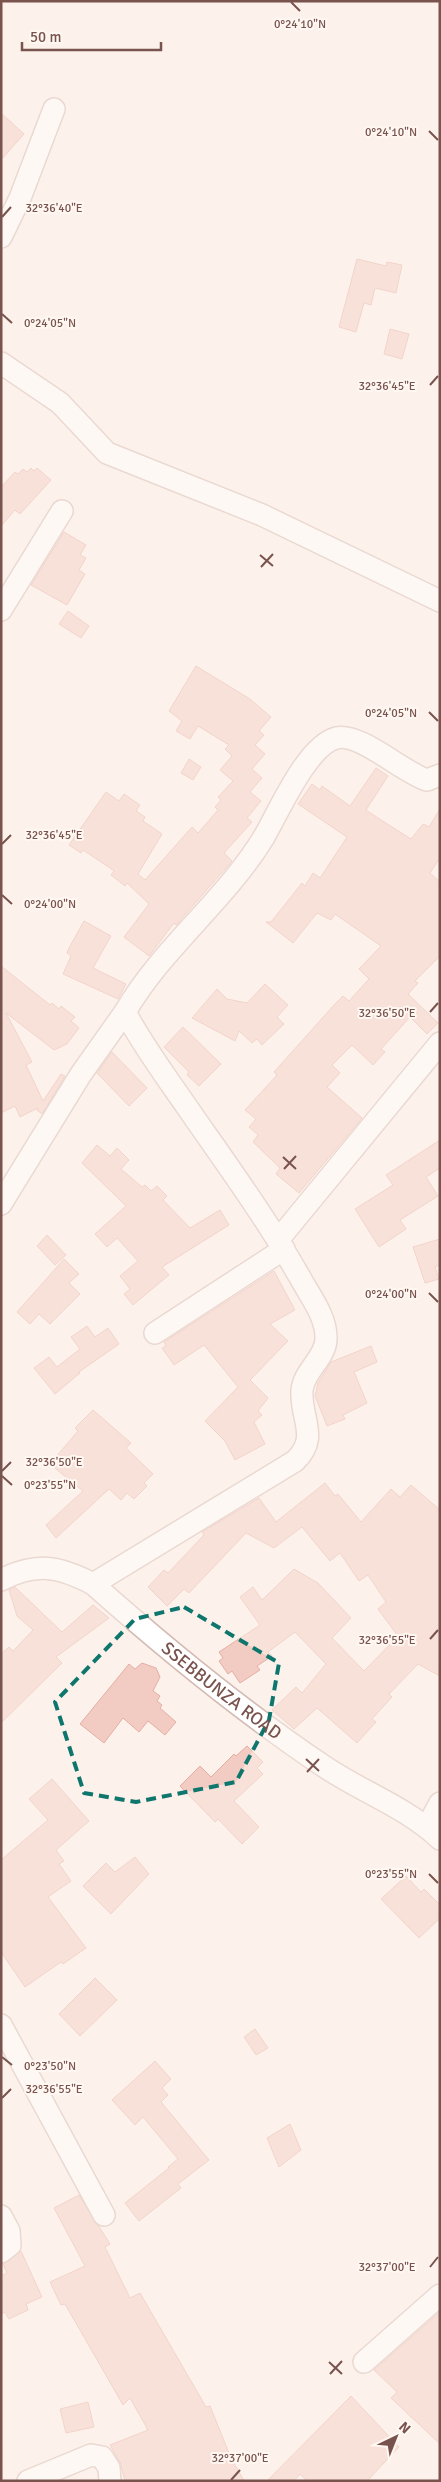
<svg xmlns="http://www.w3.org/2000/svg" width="441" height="2482" font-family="Signika,sans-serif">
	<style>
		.building { fill: #f2ccc3; stroke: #e5aea3 }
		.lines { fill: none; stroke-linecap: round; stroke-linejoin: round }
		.minor-casing { stroke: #d3bab3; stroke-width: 24 }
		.minor { stroke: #fff; stroke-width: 21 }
		.marked { fill: none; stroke: #0f766e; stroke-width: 4; stroke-dasharray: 10 6; stroke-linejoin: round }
		.ticks { fill: none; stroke: #79534d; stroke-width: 2 }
		.labels { text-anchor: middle; stroke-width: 4; stroke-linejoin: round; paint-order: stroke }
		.street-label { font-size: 18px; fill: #79534d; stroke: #fff7f2 }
		.ticks-label { font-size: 12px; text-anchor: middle; fill: #79534d; stroke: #fff7f2; stroke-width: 4; stroke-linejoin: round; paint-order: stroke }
	</style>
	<rect width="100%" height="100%" fill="#fdf2eb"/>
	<g class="building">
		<polygon points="1,113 24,134 1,160"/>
		<polygon points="357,259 386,266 387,262 402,265 396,293 375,288 371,305 364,303 356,332 339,327"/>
		<polygon points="390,329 409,334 402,359 384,354"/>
		<polygon points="31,468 34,471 37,468 51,480 20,514 15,510 1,526 1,487 15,472 18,474 23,469 27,472"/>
		<polygon points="64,532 86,545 80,555 86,558 79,570 85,574 67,605 31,585"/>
		<polygon points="68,611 89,626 81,638 59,624"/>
		<polygon points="196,666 250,699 271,717 259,731 264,735 255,745 265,754 252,769 262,778 250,792 261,801 247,818 252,822 224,853 232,861 176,925 174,923 149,956 124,937 149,904 127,883 125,886 111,875 114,871 110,868 83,850 81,853 69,845 106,792 119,801 124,794 140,805 136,811 145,817 143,821 162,834 138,874 145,880 192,827 198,833 218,810 215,807 221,800 218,797 233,781 220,770 232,756 225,749 229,745 198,726 190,739 176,731 182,721 169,711"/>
		<polygon points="189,759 201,767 193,780 181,773"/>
		<polygon points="376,768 388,776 366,810 378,818 411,839 423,824 429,827 440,809 440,858 430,873 440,882 440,956 415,981 418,983 408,994 438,1023 427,1034 410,1017 381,1049 385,1052 373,1065 352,1045 332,1065 340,1073 327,1087 362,1118 299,1193 276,1174 280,1168 253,1142 258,1135 249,1127 256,1119 245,1110 277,1075 274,1072 334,1005 343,996 349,1001 369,979 359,969 381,946 335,914 331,920 317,913 293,943 266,922 271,922 302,883 305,886 313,873 320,878 347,837 298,804 312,784 320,790 322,786 350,806"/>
		<polygon points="84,921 111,936 93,968 126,984 118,999 63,974 71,956 67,953 69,948"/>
		<polygon points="1,966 50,1005 52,1003 59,1009 61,1006 75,1017 71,1021 79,1028 67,1044 54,1050 6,1013 32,1062 26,1065 43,1101 61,1074 65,1076 42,1114 37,1110 38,1108 20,1117 15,1106 1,1113"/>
		<polygon points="265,984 288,1005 277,1017 284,1024 262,1045 257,1039 252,1043 239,1031 235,1041 192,1018 217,989 227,999 247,1003"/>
		<polygon points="183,1027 221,1064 199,1086 187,1075 189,1072 164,1047"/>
		<polygon points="112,1052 147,1088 129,1106 97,1073"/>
		<polygon points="440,1140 440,1168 426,1177 438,1196 400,1220 406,1229 379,1247 355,1209 393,1185 386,1175"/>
		<polygon points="97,1145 110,1156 117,1148 129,1160 121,1169 142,1187 145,1185 151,1191 157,1186 167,1196 163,1200 190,1228 220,1210 229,1225 162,1267 169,1275 133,1305 124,1294 130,1289 120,1276 138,1261 117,1238 107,1247 95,1234 126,1206 82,1163"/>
		<polygon points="47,1235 66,1255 55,1265 37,1246"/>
		<polygon points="440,1239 440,1265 435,1267 439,1279 425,1283 413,1247"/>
		<polygon points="64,1259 79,1274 69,1283 80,1294 50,1324 39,1314 30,1324 17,1312"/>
		<polygon points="274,1271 295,1310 270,1324 288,1341 250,1380 268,1398 258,1411 262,1415 254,1422 265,1444 235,1460 225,1441 205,1421 238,1387 204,1345 174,1365 162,1348 166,1346 164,1342"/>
		<polygon points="87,1326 95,1337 108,1328 119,1344 79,1372 80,1373 55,1394 34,1368 49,1357 57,1367 80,1349 71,1337"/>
		<polygon points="371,1346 377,1362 354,1372 367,1403 343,1415 345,1419 327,1426 315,1396 318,1383 331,1362"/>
		<polygon points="93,1410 131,1443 126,1448 153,1474 144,1483 147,1486 134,1499 127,1493 121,1500 109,1489 56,1538 46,1525 83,1491 50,1464 78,1431 75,1428"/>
		<polygon points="325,1483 335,1496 338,1494 361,1522 391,1489 400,1497 411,1485 440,1510 440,1676 418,1664 389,1694 392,1697 372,1719 376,1722 357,1743 317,1708 294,1729 272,1710 296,1687 302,1693 326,1664 295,1632 268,1652 272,1656 257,1666 260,1670 240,1683 232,1671 228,1674 219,1661 223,1658 219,1652 260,1625 240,1597 253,1587 262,1600 294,1569 318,1583 351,1618 332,1638 364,1671 398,1636 378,1609 386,1602 368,1575 359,1581 340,1553 330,1561 302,1527 274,1548 246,1533 189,1593 184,1589 167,1606 148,1587 164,1570 168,1573 204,1535 202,1532 259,1498 276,1522"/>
		<polygon points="15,1587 62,1632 93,1605 109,1618 56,1657 62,1663 1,1723 1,1654 9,1647 13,1651 33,1630 17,1616 9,1590"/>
		<polygon points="142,1663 156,1668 160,1677 153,1691 160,1696 157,1701 162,1705 160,1708 176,1722 165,1735 148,1721 139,1732 123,1718 104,1743 80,1724 129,1664 135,1669"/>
		<polygon points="247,1746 263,1762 257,1768 263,1774 234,1801 259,1827 242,1844 218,1819 215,1822 180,1786 200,1766 211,1777 234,1754 236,1756"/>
		<polygon points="52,1779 89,1821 56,1850 64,1861 59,1864 71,1881 48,1897 86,1948 63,1964 61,1962 25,1987 1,1952 1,1860 48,1820 29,1799"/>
		<polygon points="135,1857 149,1874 111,1914 83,1886 106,1863 115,1872"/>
		<polygon points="406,1876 421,1892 424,1889 440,1905 440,1918 419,1938 381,1899"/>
		<polygon points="95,1978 117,2000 80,2036 59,2014"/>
		<polygon points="255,2029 268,2048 256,2055 244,2037"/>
		<polygon points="155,2061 171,2079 162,2088 168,2095 161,2102 209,2160 178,2184 181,2188 139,2221 125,2203 169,2168 168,2167 178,2159 143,2117 135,2125 112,2100"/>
		<polygon points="290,2124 301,2150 279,2167 267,2138"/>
		<polygon points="79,2195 110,2244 105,2247 130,2298 140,2293 206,2407 210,2406 231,2458 244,2481 125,2481 120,2462 110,2445 148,2430 130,2398 123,2405 65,2304 61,2305 50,2282 85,2266 54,2208"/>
		<polygon points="21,2251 42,2297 26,2304 28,2310 9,2319 5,2312 1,2314 1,2276 7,2273 3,2264"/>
		<polygon points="440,2312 440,2444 391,2398 397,2392 374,2370"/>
		<polygon points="351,2396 399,2447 367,2481 307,2481 300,2474 294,2481 267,2481"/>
		<polygon points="88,2402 94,2427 66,2433 60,2409"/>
	</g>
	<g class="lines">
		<g class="minor-casing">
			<g id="minor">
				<polyline points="1,237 20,198 54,109"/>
				<polyline points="1,363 60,403 107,453 262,515 440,601"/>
				<polyline points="1,610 62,511"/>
				<polyline points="1,1204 81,1074 125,1012"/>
				<polyline points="278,1240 440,1043"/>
				<polyline points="155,1333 284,1249"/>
				<path id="s1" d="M1,1580C36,1562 59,1566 93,1584C166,1649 243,1712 325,1767C362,1792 406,1807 440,1839"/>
				<path d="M93,1584L295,1461C320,1437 300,1419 302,1390C304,1371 325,1358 326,1340C327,1318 312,1299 302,1281C268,1221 228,1166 189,1110C167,1078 143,1046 125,1012C163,947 225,901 264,837C279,811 307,746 336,738C360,732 402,772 427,780L440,775"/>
				<polyline points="427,1827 440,1803"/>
				<polyline points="1,2025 104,2215"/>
				<polyline points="1,2216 9,2231 10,2245 1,2252"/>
				<polyline points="364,2362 440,2295"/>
				<polyline points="28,2481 91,2455 102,2457 109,2468 110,2481"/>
			</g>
		</g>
		<use href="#minor" class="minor"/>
	</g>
	<path d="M0 0H441V2482H0ZM184,1607L279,1663L269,1720L236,1782L136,1802L84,1793L55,1702L135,1619Z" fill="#fdf2eb" fill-opacity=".55" fill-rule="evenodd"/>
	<path class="marked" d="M184,1607L279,1663L269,1720L236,1782L136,1802L84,1793L55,1702L135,1619Z"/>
	<path class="ticks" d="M291,2L300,11M429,131L438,140M2,217L11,207M2,314L12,323M430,385L438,376M260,555L273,566M261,567L273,554M429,712L438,721M2,844L11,835M2,895L12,904M430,1012L438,1003M283,1157L296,1169M284,1169L296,1156M429,1293L438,1302M2,1471L11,1462M2,1476L12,1485M430,1639L438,1630M306,1759L319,1771M307,1772L319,1759M429,1874L438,1883M2,2057L12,2065M2,2098L11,2089M430,2267L438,2257M329,2362L342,2374M330,2374L342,2361M231,2480L240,2470"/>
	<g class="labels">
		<g class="street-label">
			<text dy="6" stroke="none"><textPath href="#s1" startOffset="264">SSEBBUNZA ROAD</textPath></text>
		</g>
	</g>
	<g class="ticks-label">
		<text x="300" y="28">0°24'10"N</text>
		<text x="391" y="136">0°24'10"N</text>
		<text x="54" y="212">32°36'40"E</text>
		<text x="50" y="327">0°24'05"N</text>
		<text x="387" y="390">32°36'45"E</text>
		<text x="391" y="717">0°24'05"N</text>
		<text x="54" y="839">32°36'45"E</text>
		<text x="50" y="908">0°24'00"N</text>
		<text x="387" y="1017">32°36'50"E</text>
		<text x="391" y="1298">0°24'00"N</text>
		<text x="54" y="1466">32°36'50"E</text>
		<text x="50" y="1489">0°23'55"N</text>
		<text x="387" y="1644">32°36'55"E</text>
		<text x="391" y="1878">0°23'55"N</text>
		<text x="50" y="2070">0°23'50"N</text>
		<text x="54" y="2093">32°36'55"E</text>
		<text x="387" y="2271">32°37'00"E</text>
		<text x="240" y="2462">32°37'00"E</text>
	</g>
	<rect width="441" height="2482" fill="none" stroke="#79534d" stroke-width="5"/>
	<g transform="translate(396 2437) rotate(43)" stroke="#fff7f2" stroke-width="4" paint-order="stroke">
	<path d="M0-4L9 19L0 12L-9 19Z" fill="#79534d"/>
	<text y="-8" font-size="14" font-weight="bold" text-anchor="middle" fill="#79534d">N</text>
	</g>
	<path d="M22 42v8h139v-8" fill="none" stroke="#79534d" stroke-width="2.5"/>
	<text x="30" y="42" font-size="15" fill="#79534d" stroke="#fff7f2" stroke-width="4" paint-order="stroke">50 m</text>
</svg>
